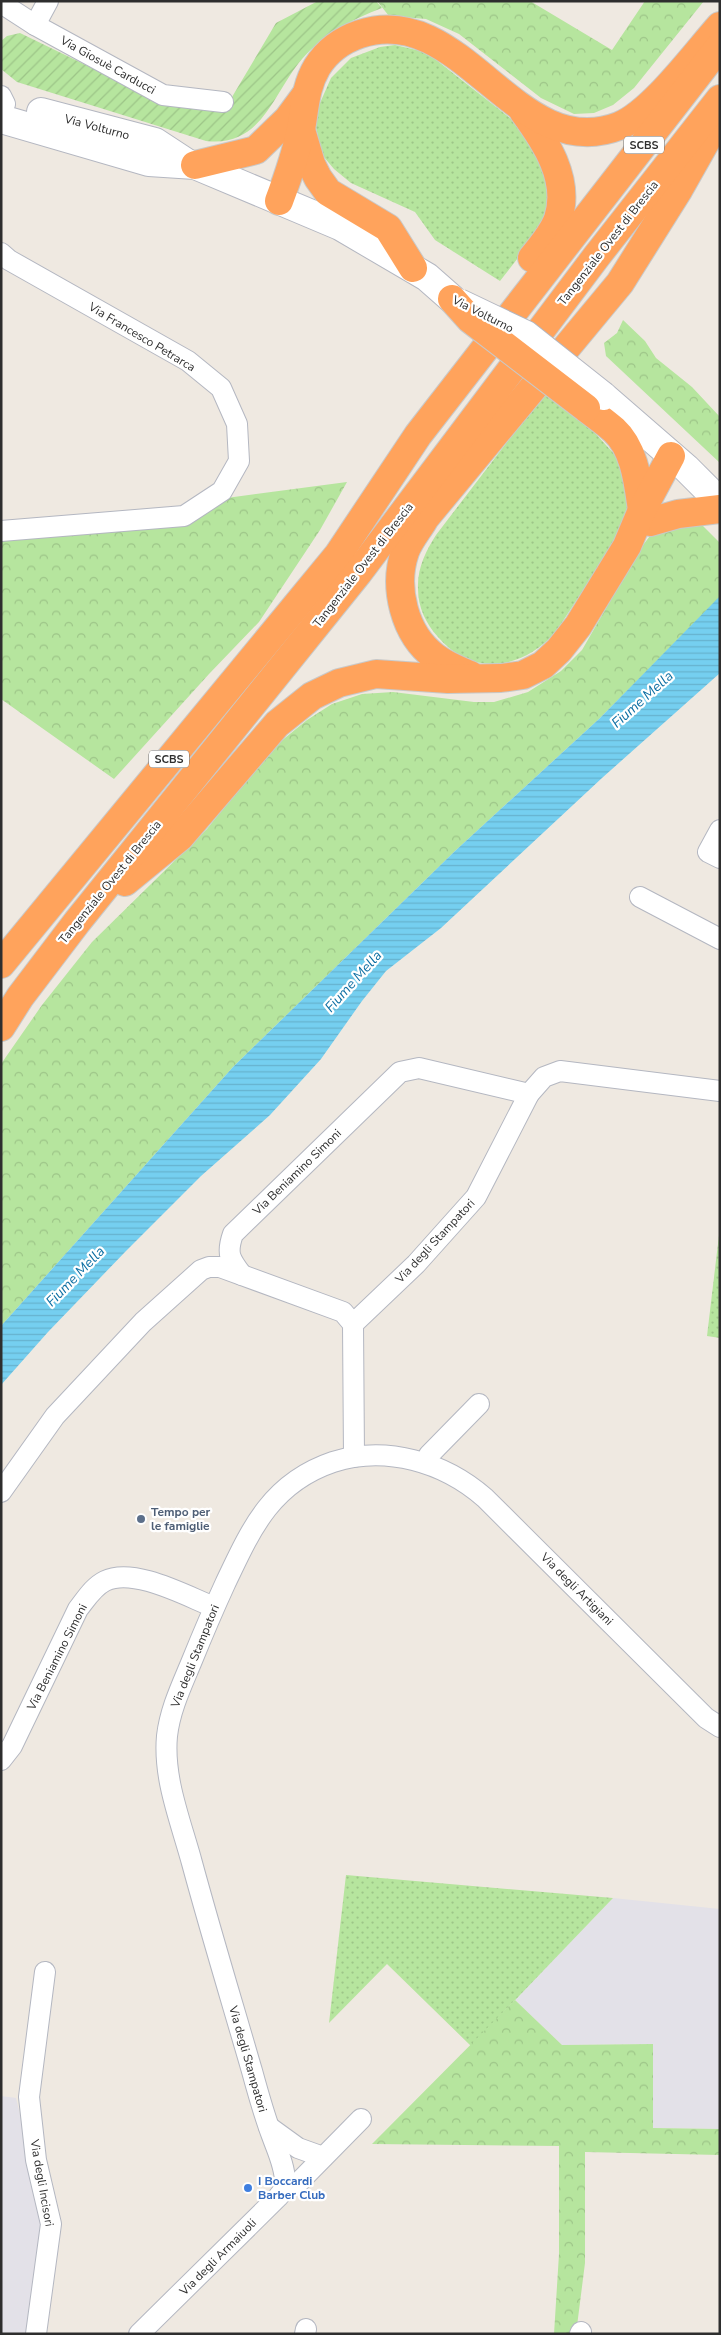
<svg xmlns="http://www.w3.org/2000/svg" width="721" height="2335" font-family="'Nunito Sans',sans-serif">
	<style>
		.industrial { fill: #e3e1e8 }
		.grass { fill: url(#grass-dots) }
		.forest { fill: url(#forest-crowns) }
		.garden { fill: url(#garden-furrows) }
		.water { fill: url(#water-rules) }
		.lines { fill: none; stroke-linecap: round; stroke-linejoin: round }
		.street-casing { stroke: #b4b7c1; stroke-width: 22 }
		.secondary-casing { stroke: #b4b7c1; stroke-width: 30 }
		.highway-casing { stroke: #c9c9c9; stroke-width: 30 }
		.street { stroke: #fff; stroke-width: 20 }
		.secondary { stroke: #fff; stroke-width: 28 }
		.highway { stroke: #ffa35c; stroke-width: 28 }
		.secondary-bridge-casing { stroke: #b4b7c1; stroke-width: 30; stroke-linecap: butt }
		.highway-bridge-casing { stroke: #c9c9c9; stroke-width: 30; stroke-linecap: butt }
		.secondary-bridge { stroke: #fff; stroke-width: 28 }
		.highway-bridge { stroke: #ffa35c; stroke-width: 28 }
		.service-dot { fill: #5c6f8a; stroke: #fff; stroke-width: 2 }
		.shop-dot { fill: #3f7fe0; stroke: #fff; stroke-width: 2 }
		.labels { text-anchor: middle; stroke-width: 4.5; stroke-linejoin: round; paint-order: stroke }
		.shield { fill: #fff; stroke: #6d6d6d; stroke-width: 1 }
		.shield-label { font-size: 11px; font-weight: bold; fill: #2e2e2e }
		.street-label { font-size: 12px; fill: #2e2e2e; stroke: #fff }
		.service-label { font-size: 12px; font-weight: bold; fill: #4e5e75; stroke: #fff; text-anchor: start }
		.shop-label { font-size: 12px; font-weight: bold; fill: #366cbe; stroke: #fff; text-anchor: start }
		.water-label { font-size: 14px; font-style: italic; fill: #0d6fa3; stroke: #fff }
	</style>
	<defs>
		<pattern id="grass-dots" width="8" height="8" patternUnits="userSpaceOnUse" patternTransform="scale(1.25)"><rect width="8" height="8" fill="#b6e59e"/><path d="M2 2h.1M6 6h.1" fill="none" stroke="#9dc588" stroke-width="1.8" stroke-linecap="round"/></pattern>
		<pattern id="forest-crowns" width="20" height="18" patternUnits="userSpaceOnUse" patternTransform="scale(1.25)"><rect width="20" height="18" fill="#b6e59e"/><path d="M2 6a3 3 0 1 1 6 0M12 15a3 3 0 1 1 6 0" fill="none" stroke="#9dc588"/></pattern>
		<pattern id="garden-furrows" width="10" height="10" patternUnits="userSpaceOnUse" patternTransform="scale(1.25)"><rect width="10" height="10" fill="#b6e59e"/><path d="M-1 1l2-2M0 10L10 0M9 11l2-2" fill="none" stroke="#9dc588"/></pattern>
		<pattern id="water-rules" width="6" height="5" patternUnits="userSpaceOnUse" patternTransform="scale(1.25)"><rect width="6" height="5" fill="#75cff0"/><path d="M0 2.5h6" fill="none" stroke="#66b2ce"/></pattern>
	</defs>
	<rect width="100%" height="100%" fill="#efe9e1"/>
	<g class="industrial">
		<polygon points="613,1898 720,1909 720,2129 653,2128 652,2044 562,2045 515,2000"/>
		<polygon points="1,2096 16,2098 47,2225 29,2334 1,2334"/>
	</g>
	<g class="grass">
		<polygon points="395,45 421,51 435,59 529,133 551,176 546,222 500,281 435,240 415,212 351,183 334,169 323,156 315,124 316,112 331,78 351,58 380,47"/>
		<path d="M546,391L593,431L618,458L629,502L628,515L620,534L555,633C521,670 472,677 438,637C426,624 418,607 418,589C417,568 426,551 436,535Z"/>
		<polygon points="720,1227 720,1338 707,1336"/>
		<polygon points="346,1875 613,1898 471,2046 387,1964 329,2023"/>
	</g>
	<g class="forest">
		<polygon points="377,1 530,1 612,50 645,1 704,1 634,88 613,105 594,113 574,114 541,98 459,34 426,19 389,16"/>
		<polygon points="623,320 645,341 656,358 692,387 720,417 720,463 606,356 604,343 617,333"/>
		<polygon points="347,482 320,530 259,622 209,674 114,779 1,699 1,538 185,521 219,499"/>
		<polygon points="696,519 720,543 720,596 717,600 600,718 455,851 233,1067 1,1326 1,1064 42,1005 92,942 207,829 269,751 307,720 332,704 362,694 393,692 474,702 494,702 528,692 561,671 582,650 640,549 653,532"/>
		<polygon points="515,2000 562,2045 653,2044 653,2128 720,2129 720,2155 585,2152 585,2263 576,2334 554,2334 559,2254 559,2146 372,2144"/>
	</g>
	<path class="garden" d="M318,1H376L382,8C351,20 324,34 302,59C273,93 262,148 206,141L17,82L1,69V41L7,36L20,33L164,103L232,97L276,23Z"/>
	<polygon class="water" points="720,596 720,673 602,778 441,928 386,971 362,1001 321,1059 270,1115 201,1176 125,1252 48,1332 1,1385 1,1326 233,1067 455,851 600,718"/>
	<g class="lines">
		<g class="street-casing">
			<g id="street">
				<polyline points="1,3 35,25 163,95 223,102"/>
				<polyline points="35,25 48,1"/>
				<polyline points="1,96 5,104"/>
				<polyline points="1,253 9,260 188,361 221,388 237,424 239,461 222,491 184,516 1,531"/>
				<polyline points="720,830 708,852 720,858"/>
				<polyline points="640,897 720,939"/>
				<path d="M242,1275C230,1259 226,1254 233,1234L400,1072L419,1068L529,1094"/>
				<polyline points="353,1324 416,1264 476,1197 529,1094 544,1077 560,1071 720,1091"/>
				<polyline points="426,1463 429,1455 479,1404"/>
				<polyline points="1,1492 55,1416 143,1322 201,1270 209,1267 220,1267 343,1312 353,1324 354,1457"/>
				<path d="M1,1760L12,1746L78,1609C86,1599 93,1587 105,1581C134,1567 186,1596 214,1607"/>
				<polyline points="269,2127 298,2148 323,2157"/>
				<polyline points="284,2187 299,2182 361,2119"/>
				<polyline points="36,2334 51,2224 36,2160 29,2097 45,1972"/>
				<path d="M139,2334L278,2197L283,2191L285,2182C285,2166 277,2150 272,2136C264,2115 258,2093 252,2071C232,2002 211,1933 192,1863C181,1822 163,1779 167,1736C170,1710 181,1687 191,1663C202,1636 213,1610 225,1584C251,1529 271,1483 333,1462C386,1445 444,1462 485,1498L706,1718L720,1727"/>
				<polyline points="305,2334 306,2329"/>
				<polyline points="580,2334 581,2332"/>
			</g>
		</g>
		<g class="secondary-casing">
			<g id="secondary">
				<polyline points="41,112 155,142 187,163"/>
				<polyline points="1,119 149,162 195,165 340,226 427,277 452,299"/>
				<polyline points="603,396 686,468 720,502"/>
			</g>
		</g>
		<g class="highway-casing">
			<g id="highway">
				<path d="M523,111C545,141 571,179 558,219C553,233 542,246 532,258"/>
				<polyline points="301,130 311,164 318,178 328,192 388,228 413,268"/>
				<polyline points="195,165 256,150 288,119 305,96"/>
				<path d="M279,201C288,177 296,154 301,129C305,108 305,87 317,67C327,51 342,40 360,34C463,0 516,166 619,126C652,113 695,54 720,26"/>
				<path d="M586,408C595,415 605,422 614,430C635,449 638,483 642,510"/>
				<polyline points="650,522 678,514 720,509"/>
				<path d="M470,675C458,670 445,665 435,657C404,634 393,587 405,552C409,540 419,529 425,518L620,283L679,189L710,134"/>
				<polyline points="125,882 180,837 277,724 312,696 339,683 376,674 448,679 501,678 523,675 543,665 559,650 578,626 627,546 642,510 671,456"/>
				<polyline points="1,964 338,555 418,435 720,46"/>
				<polyline points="1,1027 20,997 77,922 358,573 596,257 720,99"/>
			</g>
		</g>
		<use href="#street" class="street"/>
		<use href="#secondary" class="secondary"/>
		<use href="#highway" class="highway"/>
		<g class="secondary-bridge-casing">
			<polyline id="secondary-bridge" points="459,303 526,335 603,396"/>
		</g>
		<g class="highway-bridge-casing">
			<polyline id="highway-bridge" points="452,299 470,319 586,408"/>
		</g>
		<use href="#secondary-bridge" class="secondary-bridge"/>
		<use href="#highway-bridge" class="highway-bridge"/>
	</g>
	<circle class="service-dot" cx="141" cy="1519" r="5"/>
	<circle class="shop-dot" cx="248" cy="2188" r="5"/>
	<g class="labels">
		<g class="shield">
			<rect x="624" y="136.5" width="40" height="17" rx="4"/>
			<rect x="149" y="750.5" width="40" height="17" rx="4"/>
		</g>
		<g class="shield-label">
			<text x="644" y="149">SCBS</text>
			<text x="169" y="763">SCBS</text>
		</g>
		<g class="street-label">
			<text transform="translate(108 65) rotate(29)" y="4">Via Giosuè Carducci</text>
			<text transform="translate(97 127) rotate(15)" y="4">Via Volturno</text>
			<text transform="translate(608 243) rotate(-52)" y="4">Tangenziale Ovest di Brescia</text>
			<text transform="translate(483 314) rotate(27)" y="4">Via Volturno</text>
			<text transform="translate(142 337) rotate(31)" y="4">Via Francesco Petrarca</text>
			<text transform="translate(363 565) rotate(-52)" y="4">Tangenziale Ovest di Brescia</text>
			<text transform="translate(110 882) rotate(-51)" y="4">Tangenziale Ovest di Brescia</text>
			<text transform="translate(297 1172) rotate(-44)" y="4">Via Beniamino Simoni</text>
			<text transform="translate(435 1241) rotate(-47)" y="4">Via degli Stampatori</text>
			<text transform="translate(577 1589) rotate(45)" y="4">Via degli Artigiani</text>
			<text transform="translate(195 1656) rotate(-68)" y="4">Via degli Stampatori</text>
			<text transform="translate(57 1657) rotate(-63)" y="4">Via Beniamino Simoni</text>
			<text transform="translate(248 2059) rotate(74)" y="4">Via degli Stampatori</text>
			<text transform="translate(42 2183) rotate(80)" y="4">Via degli Incisori</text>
			<text transform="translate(218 2257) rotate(-45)" y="4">Via degli Armaiuoli</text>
		</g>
		<g class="service-label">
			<text x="151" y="1516">Tempo per<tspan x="151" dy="14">le famiglie</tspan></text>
		</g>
		<g class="shop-label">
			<text x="258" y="2185">I Boccardi<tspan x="258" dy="14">Barber Club</tspan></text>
		</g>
		<g class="water-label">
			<text transform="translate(642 699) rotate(-42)" y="5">Fiume Mella</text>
			<text transform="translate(353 981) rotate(-48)" y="5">Fiume Mella</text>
			<text transform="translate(75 1276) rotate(-46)" y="5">Fiume Mella</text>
		</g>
	</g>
	<rect width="721" height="2335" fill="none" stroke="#2e2e2e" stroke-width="5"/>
</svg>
